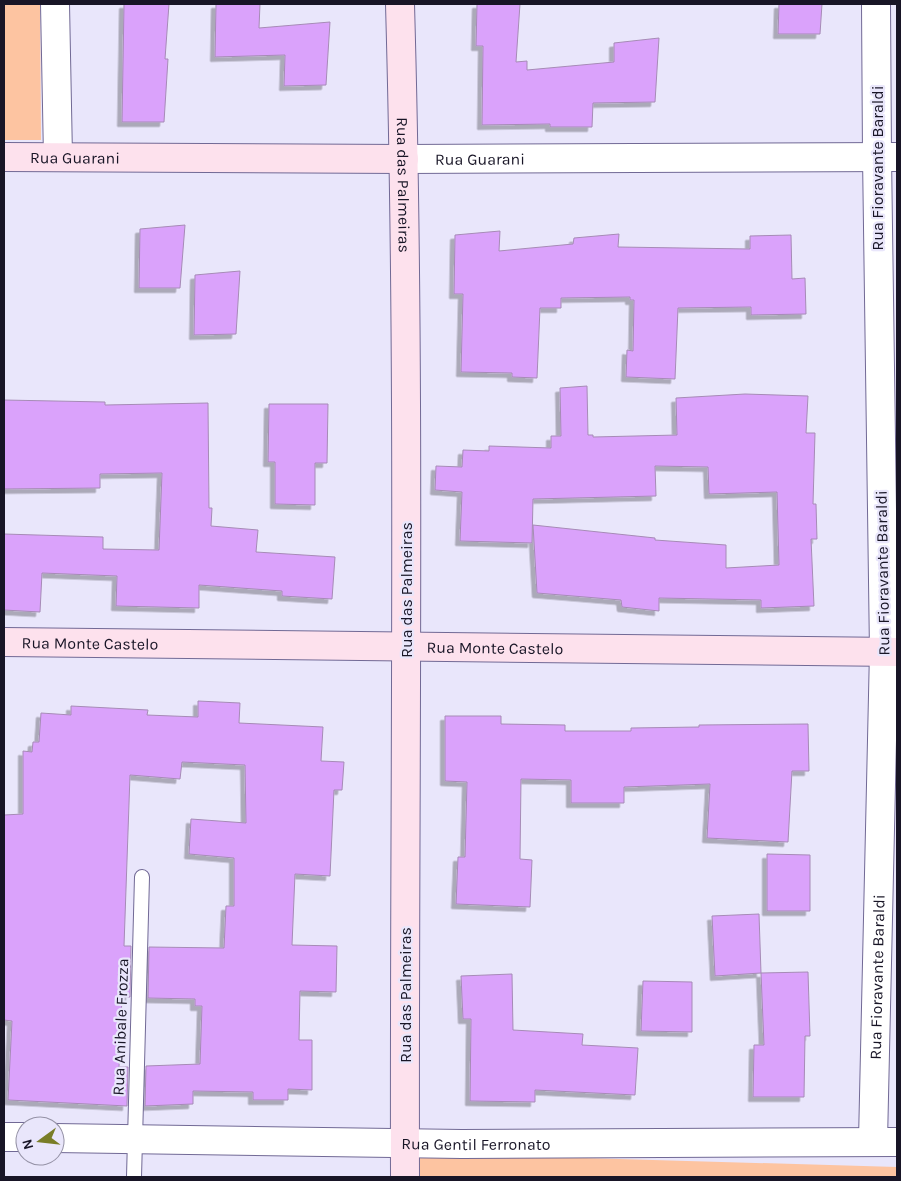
<svg xmlns="http://www.w3.org/2000/svg" width="901" height="1181" font-family="Karla,sans-serif">
	<style>
		.green { fill: #fdc4a1 }
		.building { fill: #daa2fb; stroke: #a68bb6; filter: url(#shadow) }
		.lines { fill: none; stroke-linecap: round; stroke-linejoin: round }
		.lane-casing { stroke: #716995; stroke-width: 16 }
		.street-casing { stroke: #716995; stroke-width: 30 }
		.secondary-casing { stroke: #716995; stroke-width: 30 }
		.lane { stroke: #fff; stroke-width: 14 }
		.street { stroke: #fff; stroke-width: 28 }
		.secondary { stroke: #fde1ed; stroke-width: 28 }
		.labels { text-anchor: middle; stroke-width: 4.5; stroke-linejoin: round; paint-order: stroke }
		.street-label { font-size: 16px; fill: #181526; stroke: #e9e6fb }
	</style>
	<defs>
		<filter id="shadow"><feDropShadow dx="-4.5" dy="4.5" stdDeviation="0" flood-color="#0004"/></filter>
	</defs>
	<rect width="100%" height="100%" fill="#e9e6fb"/>
	<g class="green">
		<polygon points="4,4 40,4 41,140 4,140"/>
		<polygon points="412,1153 897,1167 897,1177 412,1177"/>
	</g>
	<g class="building">
		<polygon points="124,4 169,4 165,59 168,59 164,122 122,122"/>
		<polygon points="216,4 260,4 259,28 330,22 326,85 284,86 285,55 215,57"/>
		<polygon points="477,4 520,4 516,62 527,61 527,70 614,62 614,43 659,38 655,102 593,103 592,127 550,127 550,124 482,125 483,46 476,46"/>
		<polygon points="779,4 822,4 820,34 778,34"/>
		<polygon points="185,225 180,288 139,288 140,229"/>
		<polygon points="500,231 499,251 573,244 574,238 619,234 618,247 750,249 750,236 791,235 792,279 805,278 806,314 751,315 751,307 678,308 675,379 626,377 627,350 633,351 634,300 630,300 630,297 561,298 561,308 540,308 537,378 512,377 512,373 461,372 463,294 454,294 455,235"/>
		<polygon points="240,271 236,334 194,335 195,275"/>
		<polygon points="587,386 588,435 593,435 593,437 677,435 676,398 745,394 808,396 806,433 815,433 813,504 816,504 817,539 811,539 814,606 761,608 761,600 659,598 659,611 622,607 621,600 537,593 533,525 655,538 655,540 726,545 726,568 779,565 777,492 709,494 708,467 655,466 656,496 533,499 532,543 460,541 462,492 435,490 436,466 462,467 463,450 489,451 489,446 551,448 551,436 561,436 560,388"/>
		<polygon points="4,400 105,402 105,405 208,403 209,508 212,508 211,526 258,530 256,552 335,557 332,599 282,596 282,591 199,585 199,608 116,606 117,576 42,573 40,612 4,610 4,534 103,537 103,549 159,550 162,473 100,474 100,488 4,489"/>
		<polygon points="269,404 328,404 327,463 315,463 315,505 275,504 275,462 268,462"/>
		<polygon points="198,701 240,703 239,723 323,727 321,761 344,762 342,790 334,790 330,876 295,874 292,945 337,946 336,992 300,991 299,1040 312,1040 312,1090 288,1089 288,1100 253,1100 253,1092 193,1091 193,1104 145,1106 146,1066 200,1064 202,1006 195,1006 195,999 148,998 149,947 224,948 226,906 234,906 234,858 189,854 191,819 246,823 245,765 182,762 180,779 130,775 124,946 131,946 130,997 122,997 119,1067 128,1067 127,1106 8,1100 12,1021 4,1020 4,815 23,814 23,751 32,752 33,742 39,742 41,713 71,715 71,706 148,710 147,715 198,717"/>
		<polygon points="445,716 501,716 501,724 565,725 565,731 631,731 631,728 699,727 699,725 808,724 809,771 792,771 788,842 707,838 710,784 624,787 624,803 571,803 571,780 521,779 520,859 532,860 530,907 456,904 458,857 465,857 467,782 445,781"/>
		<polygon points="767,854 810,855 810,911 767,911"/>
		<polygon points="759,914 761,973 715,976 712,916"/>
		<polygon points="808,972 810,1036 805,1036 804,1097 753,1097 754,1045 764,1045 761,973"/>
		<polygon points="512,974 513,1030 583,1034 582,1045 638,1048 635,1095 535,1090 535,1102 470,1101 471,1019 463,1019 461,976"/>
		<polygon points="643,981 692,982 692,1032 641,1031"/>
	</g>
	<g class="lines">
		<g class="lane-casing">
			<polyline id="lane" points="134,1177 142,877"/>
		</g>
		<g class="street-casing">
			<g id="street">
				<polyline points="55,4 58,157"/>
				<path id="s1" d="M404,159L897,157"/>
				<polyline points="4,1137 25,1137"/>
				<path id="s2" d="M55,1138L462,1144L897,1142"/>
				<path id="s3" d="M873,1141L884,651L877,156L876,4"/>
			</g>
		</g>
		<g class="secondary-casing">
			<g id="secondary">
				<path id="s4" d="M400,4C411,395 404,786 405,1177"/>
				<path id="s5" d="M4,157L404,159"/>
				<path id="s6" d="M4,642L897,652"/>
			</g>
		</g>
		<use href="#lane" class="lane"/>
		<use href="#street" class="street"/>
		<use href="#secondary" class="secondary"/>
	</g>
	<g class="labels">
		<g class="street-label">
			<text dy="6" stroke="none"><textPath href="#s5" startOffset="71">Rua Guarani</textPath></text>
			<text dy="6" stroke="none"><textPath href="#s1" startOffset="76">Rua Guarani</textPath></text>
			<text transform="translate(877 168) rotate(-90)" y="6">Rua Fioravante Baraldi</text>
			<text dy="6" stroke="none"><textPath href="#s4" startOffset="181">Rua das Palmeiras</textPath></text>
			<text transform="translate(882 573) rotate(-91)" y="6">Rua Fioravante Baraldi</text>
			<text transform="translate(406 590) rotate(-90)" y="6">Rua das Palmeiras</text>
			<text dy="6" stroke="none"><textPath href="#s6" startOffset="86">Rua Monte Castelo</textPath></text>
			<text dy="6" stroke="none"><textPath href="#s6" startOffset="491">Rua Monte Castelo</textPath></text>
			<text dy="6" stroke="none"><textPath href="#s3" startOffset="164">Rua Fioravante Baraldi</textPath></text>
			<text transform="translate(405 995) rotate(-90)" y="6">Rua das Palmeiras</text>
			<text transform="translate(120 1027) rotate(-88)" y="6">Rua Anibale Frozza</text>
			<text dy="6" stroke="none"><textPath href="#s2" startOffset="421">Rua Gentil Ferronato</textPath></text>
		</g>
	</g>
	<rect width="901" height="1181" fill="none" stroke="#181526" stroke-width="10"/>
	<g transform="translate(40 1141) rotate(255)"><circle r="24" fill="#e9e6fb" stroke="#9592a6"/>
	<path d="M0-4L9 19L0 12L-9 19Z" fill="#797d27"/>
	<text y="-8" font-size="14" font-weight="bold" text-anchor="middle" fill="#181526">N</text>
	</g>
</svg>
